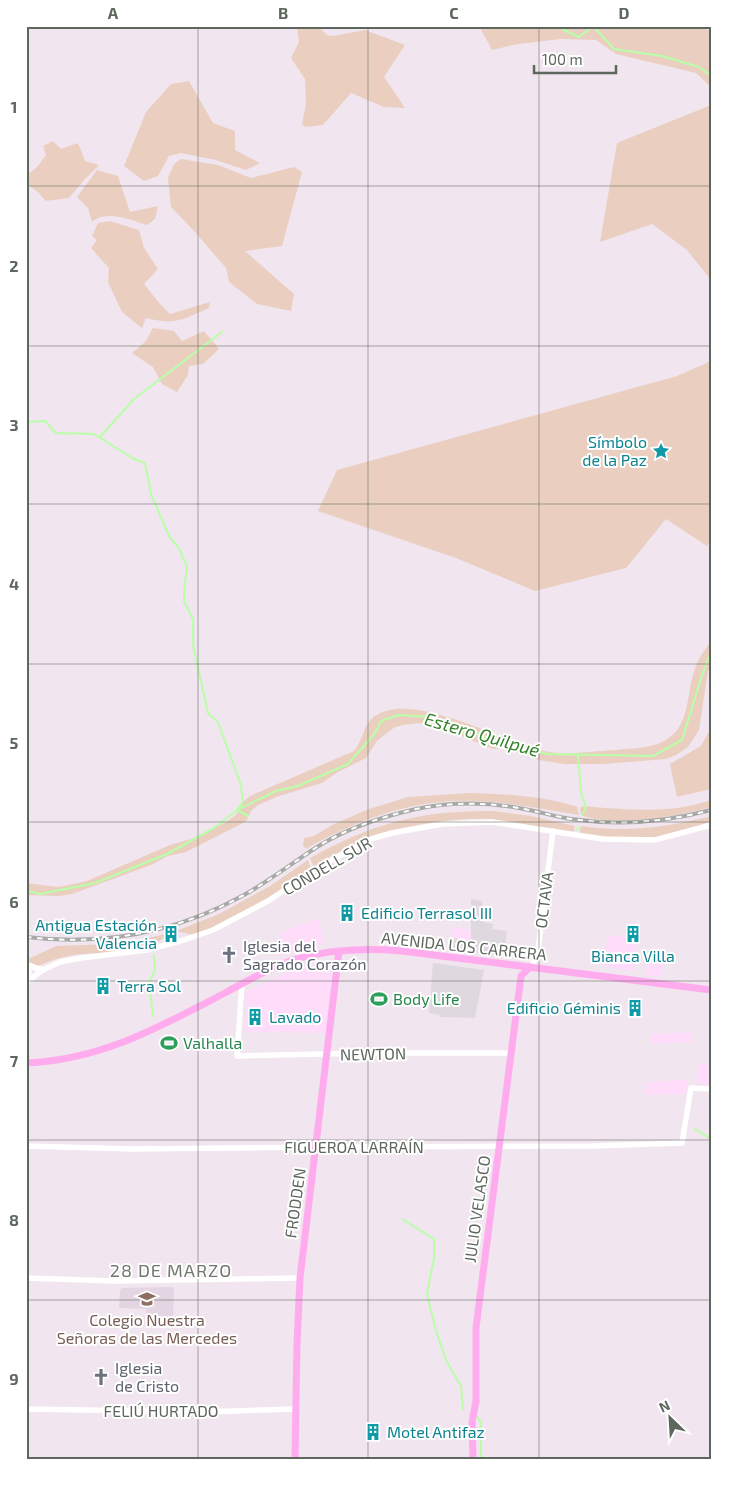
<svg xmlns="http://www.w3.org/2000/svg" width="737" height="1486" font-family="'Exo 2',sans-serif">
	<style>
		.commercial { fill: #ffdcfa }
		.industrial { fill: #dfd8df }
		.education { fill: #e3d6e2 }
		.green { fill: #eacfc0 }
		.lines { fill: none; stroke-linecap: round; stroke-linejoin: round }
		.stream { stroke: #b8ffa7; stroke-width: 2 }
		.minor { stroke: #fff; stroke-width: 5.5 }
		.major { stroke: #ffacee; stroke-width: 7 }
		.rail-casing { stroke: #a8aaa7; stroke-width: 4 }
		.rail { stroke: #fff; stroke-width: 2; stroke-dasharray: 5.5; stroke-linecap: butt }
		.grid { fill: none; stroke: #5e675d; stroke-width: 1; stroke-opacity: 0.55 }
		.labels { text-anchor: middle; stroke-width: 4; stroke-linejoin: round; paint-order: stroke }
		.culture-label { font-size: 16px; fill: #0d838f; stroke: #fff; text-anchor: start }
		.street-label { font-size: 16px; fill: #5e675d; stroke: #fff }
		.worship-label { font-size: 16px; fill: #5b616d; stroke: #fff; text-anchor: start }
		.leisure-label { font-size: 16px; fill: #27864d; stroke: #fff; text-anchor: start }
		.education-label { font-size: 16px; fill: #785e54; stroke: #fff }
		.water-label { font-size: 18px; font-style: italic; fill: #36822b; stroke: #fff }
		.neighbourhood-label { font-size: 18px; letter-spacing: 1px; fill: #6f796e; stroke: #fff }
		.neatline { fill: none; stroke: #5e675d; stroke-width: 2 }
		.grid-label { font-size: 16px; text-anchor: middle; font-weight: bold; fill: #5e675d }
	</style>
	<rect width="100%" height="100%" fill="#f1e5ef"/>
	<g class="commercial">
		<polygon points="319,918 324,944 304,947 282,956 279,933"/>
		<polygon points="451,927 471,930 471,941 451,938"/>
		<polygon points="607,935 638,939 633,971 605,967"/>
		<polygon points="647,958 663,959 661,977 648,976 645,974"/>
		<polygon points="330,961 333,965 326,1033 245,1032 245,992 286,973"/>
		<polygon points="693,1032 691,1042 651,1044 652,1034"/>
		<polygon points="699,1064 711,1065 711,1085 698,1084 696,1080"/>
		<polygon points="688,1080 685,1094 645,1095 647,1082"/>
	</g>
	<g class="industrial">
		<polygon points="471,899 482,901 483,922 493,924 492,929 507,931 504,956 452,950 451,938 471,941"/>
		<polygon points="433,963 484,970 475,1018 440,1017 440,1015 429,1013"/>
	</g>
	<polygon class="education" points="174,1287 173,1326 146,1327 146,1309 119,1308 120,1290 122,1288"/>
	<g class="green">
		<polygon points="297,26 317,26 327,35 333,36 365,30 405,45 384,77 405,108 384,107 351,93 323,125 305,127 302,124 306,104 305,79 291,58 299,42"/>
		<polygon points="479,26 698,26 711,31 711,87 696,73 616,54 596,40 561,39 518,44 492,50"/>
		<polygon points="189,81 213,123 235,131 235,150 260,163 246,170 216,160 181,153 169,156 158,176 144,181 124,166 146,112 171,84"/>
		<polygon points="711,105 711,280 687,250 652,224 600,242 617,143"/>
		<polygon points="53,141 61,149 78,143 85,161 99,165 84,180 69,198 46,201 38,192 26,184 26,176 37,167 46,155 43,146"/>
		<polygon points="181,159 218,165 251,178 294,167 302,172 282,246 245,251 294,294 291,311 257,304 229,282 226,268 195,232 171,207 168,178 174,164"/>
		<path d="M97,170L118,176L130,212L158,206L155,219L147,225C131,220 107,209 92,222L88,208L77,197Z"/>
		<path d="M110,221L139,230L144,248L158,269L144,284L160,304L170,314L210,302L209,308C182,320 176,325 146,318L142,328L122,312L108,282L109,268L91,248L97,240L92,236L98,223Z"/>
		<polygon points="153,328 174,331 182,341 204,331 219,349 203,364 189,366 188,375 177,392 162,384 153,367 132,353 146,341"/>
		<polygon points="711,361 711,540 707,546 666,519 626,568 535,591 456,558 318,511 337,470 677,376"/>
		<path d="M711,642V666L708,671L699,730L688,747L676,755L666,759L603,764H564L539,760L504,748L493,749L435,725L419,723L403,725L395,727L383,736L377,741L366,758L338,772L322,783L279,796L258,805L251,811L247,820L243,823L186,852L168,856L151,865L72,894L59,896L26,895V883L59,887L87,881L170,845L194,838L226,822L236,815L244,801L250,796L354,751C363,741 363,724 375,716C413,690 502,742 544,751C567,756 593,751 616,750C634,748 655,749 670,737C689,723 687,695 693,675C696,664 703,650 711,642Z"/>
		<polygon points="711,728 711,789 677,797 670,764 701,746"/>
		<path d="M470,793C502,794 546,796 577,807L579,815C544,809 508,802 473,801C413,799 357,820 306,849L303,845L304,838L314,836L334,824L369,809L408,797Z"/>
		<path d="M711,800V807C680,816 611,828 581,815L580,808L584,806C625,810 672,814 711,800Z"/>
		<path d="M494,811L531,816L575,826L573,834C545,828 517,822 489,819C461,817 406,825 379,834C356,841 334,855 314,867L310,858C372,823 423,810 494,811Z"/>
		<path d="M711,816V822L659,837L620,838L579,834L581,826C625,833 668,827 711,816Z"/>
		<polygon points="308,860 311,869 264,901 208,930 193,935 176,931 219,914 270,886"/>
		<path d="M165,934V937C139,957 99,950 68,956C57,958 48,962 38,966L26,960L56,946L111,944L135,941Z"/>
	</g>
	<g class="lines">
		<g class="stream">
			<polyline points="593,26 614,49 662,56 699,67 711,76"/>
			<polyline points="562,29 579,37 592,27"/>
			<polyline points="26,422 45,421 56,433 94,434 134,459 145,463 151,494 169,536 179,548 187,567 184,590 184,601 193,619 193,645 208,713 218,722 241,785 243,802 237,810 248,816"/>
			<polyline points="100,437 134,399 222,332"/>
			<polyline points="578,755 581,792 586,808 582,815"/>
			<polyline points="577,830 579,827"/>
			<polyline points="26,890 40,894 95,883 167,854 214,828 237,810 276,791 298,786 348,764 375,733 381,721 398,715 433,717 509,746 548,754 653,756 682,740 702,675 711,652"/>
			<polyline points="153,1016 149,982 155,970 154,955"/>
			<polyline points="695,1129 711,1139"/>
			<polyline points="402,1219 434,1239 434,1258 427,1294 436,1331 446,1360 461,1386 463,1409"/>
			<polyline points="476,1416 481,1422 481,1456 483,1460"/>
		</g>
		<g class="minor">
			<polyline points="26,965 43,970"/>
			<polyline points="530,967 537,958 553,831"/>
			<polyline points="26,980 29,972 27,966"/>
			<polyline points="26,982 43,970 60,962 81,958 147,950 184,940 213,930 268,901 324,864 371,839 392,833 443,824 492,822 603,839 655,840 711,825"/>
			<polyline points="242,984 237,1056 368,1053 510,1053"/>
			<polyline points="26,1146 133,1149 312,1147 593,1146 682,1143 691,1088 711,1089"/>
			<polyline points="26,1278 115,1281 300,1278"/>
			<polyline points="26,1409 204,1412 296,1409"/>
		</g>
		<g class="major">
			<path d="M26,1063C102,1060 159,1027 225,993C247,981 269,968 293,960C328,949 366,948 402,951L711,990"/>
			<polyline points="295,1460 297,1343 300,1278 339,951"/>
			<polyline points="473,1460 472,1422 476,1401 476,1328 521,976 530,967"/>
		</g>
		<g class="rail-casing">
			<path id="rail" d="M26,937C102,946 175,933 242,896C268,882 292,863 317,847C347,828 381,817 416,809C451,802 489,802 524,809C541,812 556,817 572,819C619,826 666,822 711,810"/>
		</g>
		<use href="#rail" class="rail"/>
	</g>
	<path class="grid" d="M198,26V1460M368,26V1460M539,26V1460M26,186H711M26,346H711M26,504H711M26,664H711M26,822H711M26,981H711M26,1140H711M26,1300H711"/>
	<defs>
		<g id="sight-bare" transform="scale(1.35)"><path d="M0-6L1.8-2.2L6-1.7L2.9 1.2L3.7 5.4L0 3.3L-3.7 5.4L-2.9 1.2L-6-1.7L-1.8-2.2Z" fill="#0f9aa8" stroke="#fff" stroke-width="2.5" paint-order="stroke"/></g>
		<g id="building-bare" transform="scale(1.35)"><path d="M-4-6H4V6H1V3H-1V6H-4ZM-2.5-4.3h1.7v1.8h-1.7ZM.8-4.3h1.7v1.8H.8ZM-2.5-1h1.7V.8h-1.7ZM.8-1h1.7V.8H.8Z" fill="#0f9aa8" stroke="#fff" stroke-width="2.5" paint-order="stroke"/></g>
		<g id="church-bare" transform="scale(1.35)"><path d="M-1.2-6h2.4v3.5h3.3v2.4h-3.3V6h-2.4V-.1h-3.3v-2.4h3.3Z" fill="#6b7280" stroke="#fff" stroke-width="2.5" paint-order="stroke"/></g>
		<g id="stadium-bare" transform="scale(1.35)"><path d="M0-5a6.5 5 0 1 0 0 10a6.5 5 0 1 0 0-10ZM-3.5-1.8h7v3.6h-7Z" fill="#2e9e5b" stroke="#fff" stroke-width="2.5" paint-order="stroke"/></g>
		<g id="school-bare" transform="scale(1.35)"><path d="M0-5L7-2L0 1L-7-2ZM-4 1L0 2.5L4 1V4Q0 6-4 4Z" fill="#8d6e63" stroke="#fff" stroke-width="2.5" paint-order="stroke"/></g>
	</defs>
	<g fill-rule="evenodd">
		<use href="#sight-bare" x="661" y="451"/>
		<use href="#building-bare" x="347" y="913"/>
		<use href="#building-bare" x="171" y="934"/>
		<use href="#building-bare" x="633" y="934"/>
		<use href="#church-bare" x="229" y="955"/>
		<use href="#building-bare" x="103" y="986"/>
		<use href="#stadium-bare" x="379" y="999"/>
		<use href="#building-bare" x="635" y="1008"/>
		<use href="#building-bare" x="255" y="1017"/>
		<use href="#stadium-bare" x="169" y="1043"/>
		<use href="#school-bare" x="147" y="1299"/>
		<use href="#church-bare" x="101" y="1377"/>
		<use href="#building-bare" x="373" y="1432"/>
	</g>
	<g class="labels">
		<g class="culture-label">
			<text x="647" y="448" text-anchor="end">Símbolo<tspan x="647" dy="18">de la Paz</tspan></text>
			<text x="361" y="919">Edificio Terrasol III</text>
			<text x="157" y="931" text-anchor="end">Antigua Estación<tspan x="157" dy="18">Valencia</tspan></text>
			<text x="633" y="962" text-anchor="middle">Bianca Villa</text>
			<text x="117" y="992">Terra Sol</text>
			<text x="621" y="1014" text-anchor="end">Edificio Géminis</text>
			<text x="269" y="1023">Lavado</text>
			<text x="387" y="1438">Motel Antifaz</text>
		</g>
		<g class="street-label">
			<text transform="translate(327 866) rotate(-30)" y="6">CONDELL SUR</text>
			<text transform="translate(544 900) rotate(-83)" y="6">OCTAVA</text>
			<text transform="translate(464 946) rotate(6)" y="6">AVENIDA LOS CARRERA</text>
			<text transform="translate(373 1054) rotate(-1)" y="6">NEWTON</text>
			<text x="354" y="1153">FIGUEROA LARRAÍN</text>
			<text transform="translate(295 1203) rotate(-82)" y="6">FRODDEN</text>
			<text transform="translate(477 1209) rotate(-82)" y="6">JULIO VELASCO</text>
			<text x="161" y="1417">FELIÚ HURTADO</text>
		</g>
		<g class="worship-label">
			<text x="243" y="952">Iglesia del<tspan x="243" dy="18">Sagrado Corazón</tspan></text>
			<text x="115" y="1374">Iglesia<tspan x="115" dy="18">de Cristo</tspan></text>
		</g>
		<g class="leisure-label">
			<text x="393" y="1005">Body Life</text>
			<text x="183" y="1049">Valhalla</text>
		</g>
		<g class="education-label">
			<text x="147" y="1326">Colegio Nuestra<tspan x="147" dy="18">Señoras de las Mercedes</tspan></text>
		</g>
		<g class="water-label">
			<text transform="translate(482 735) rotate(16)" y="6">Estero Quilpué</text>
		</g>
		<g class="neighbourhood-label">
			<text x="171" y="1277">28 DE MARZO</text>
		</g>
	</g>
	<rect width="737" height="1486" fill="none" stroke="#ffffff" stroke-width="55"/>
	<g transform="translate(670 1418) rotate(335)" stroke="#ffffff" stroke-width="4" paint-order="stroke">
	<path d="M0-4L9 19L0 12L-9 19Z" fill="#5e675d"/>
	<text y="-8" font-size="14" font-weight="bold" text-anchor="middle" fill="#5e675d">N</text>
	</g>
	<path d="M534 65v8h82v-8" fill="none" stroke="#5e675d" stroke-width="2.5"/>
	<text x="542" y="65" font-size="15" fill="#5e675d" stroke="#ffffff" stroke-width="4" paint-order="stroke">100 m</text>
	<rect x="28" y="28" width="682" height="1430" class="neatline"/>
	<g class="grid-label">
		<text x="113" y="19">A</text>
		<text x="283" y="19">B</text>
		<text x="454" y="19">C</text>
		<text x="624" y="19">D</text>
		<text x="14" y="113">1</text>
		<text x="14" y="272">2</text>
		<text x="14" y="431">3</text>
		<text x="14" y="590">4</text>
		<text x="14" y="749">5</text>
		<text x="14" y="908">6</text>
		<text x="14" y="1067">7</text>
		<text x="14" y="1226">8</text>
		<text x="14" y="1385">9</text>
	</g>
</svg>
